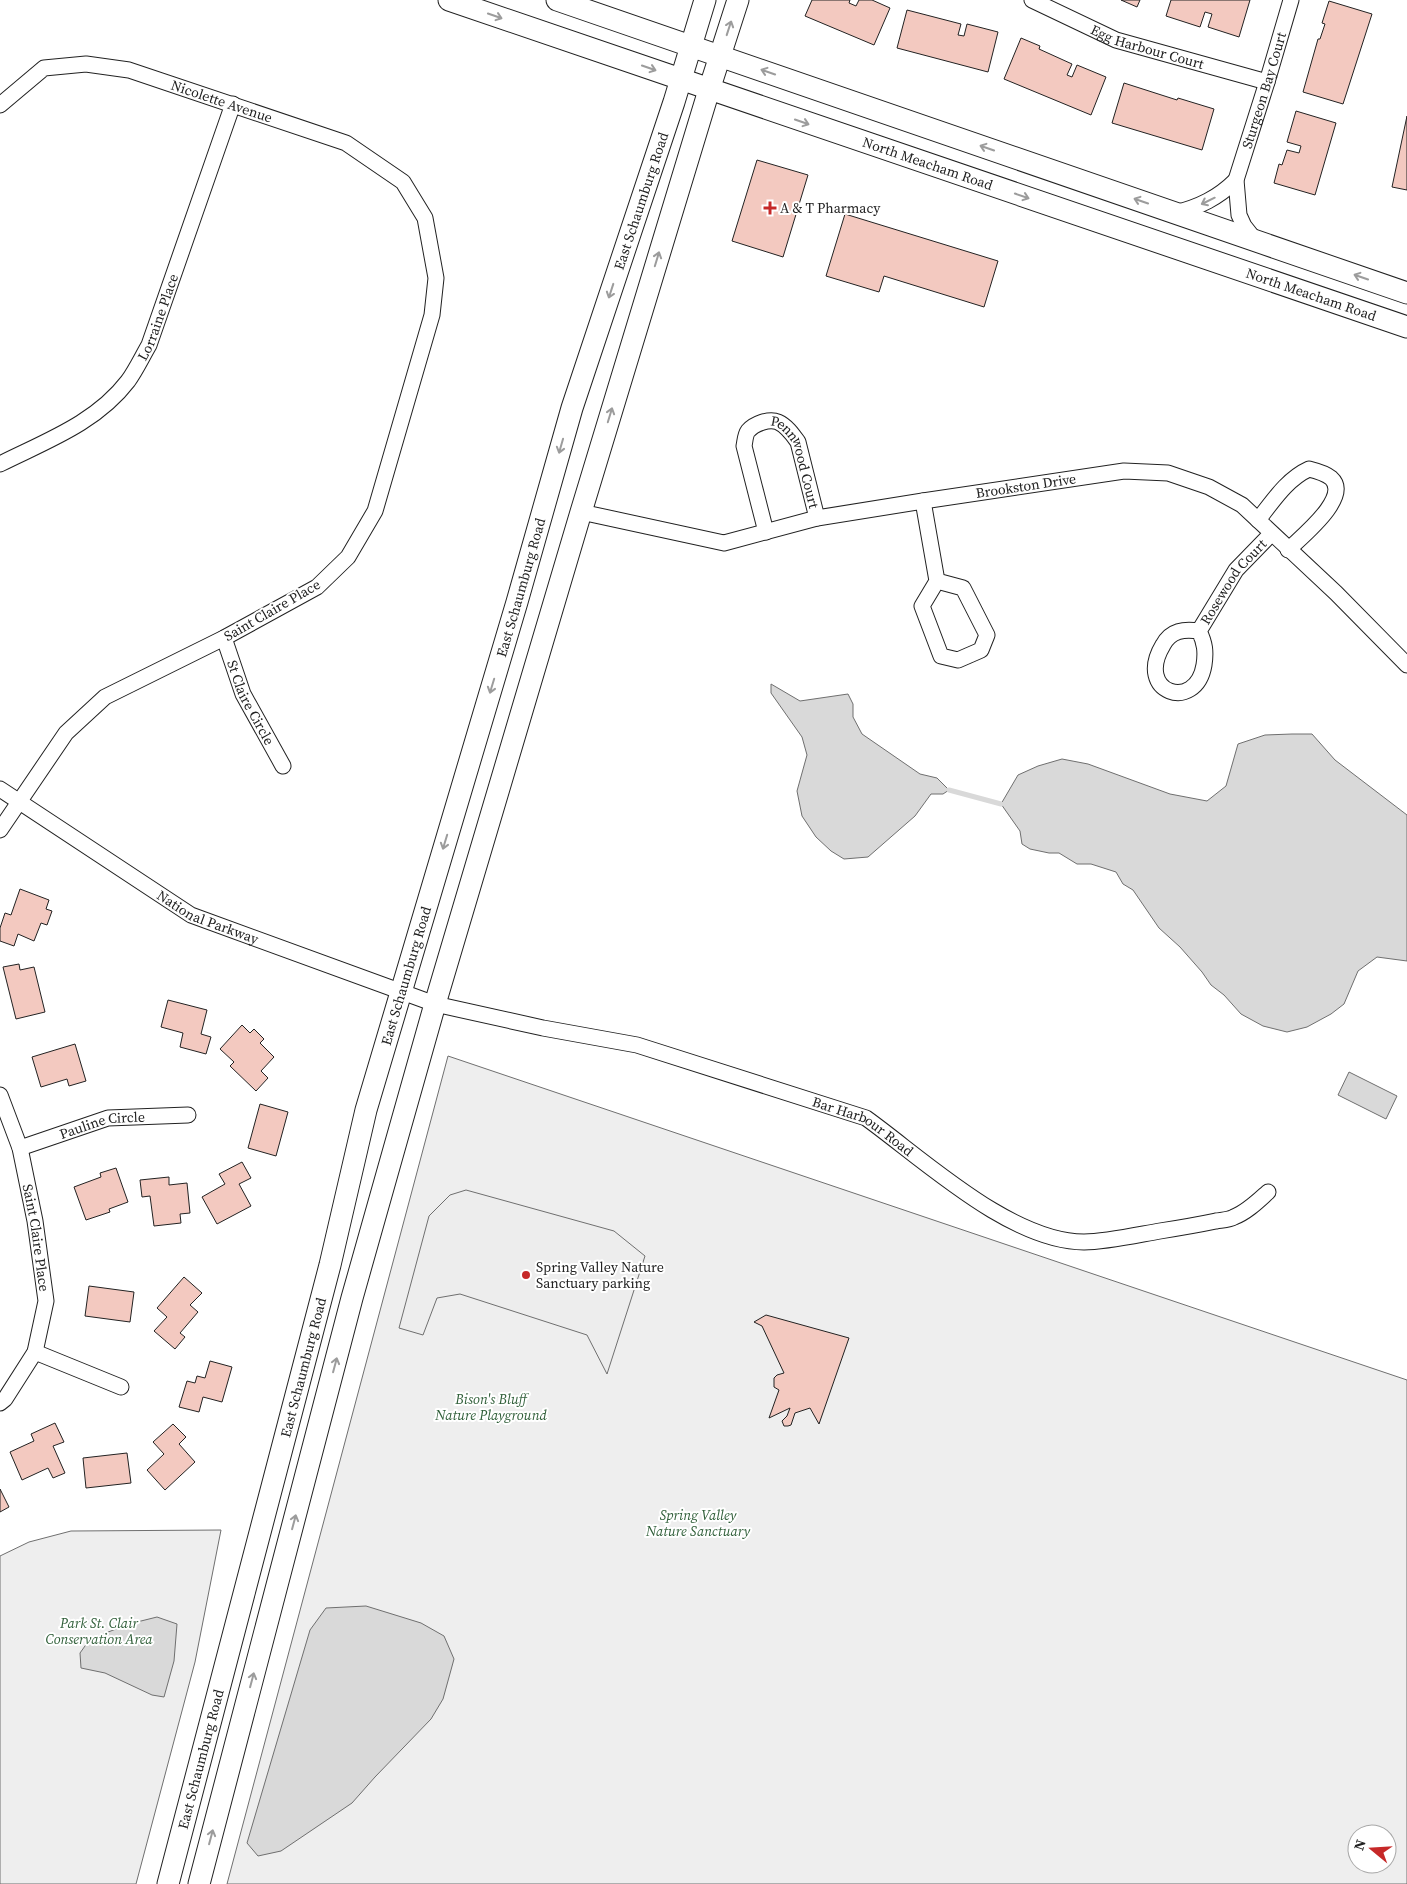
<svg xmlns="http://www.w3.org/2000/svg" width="1407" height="1884" font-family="'Source Serif 4',serif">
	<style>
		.green { fill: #eee; stroke: #6f6f6f; fill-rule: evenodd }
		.parking { fill: #ededed; stroke: #6f6f6f }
		.water { fill: #d9d9d9; stroke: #6f6f6f }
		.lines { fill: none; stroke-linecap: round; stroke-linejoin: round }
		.stream { stroke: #d9d9d9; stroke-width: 5 }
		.building { fill: #f3c9c0; stroke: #222 }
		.street-casing { stroke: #222; stroke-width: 17 }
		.secondary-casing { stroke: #222; stroke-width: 23 }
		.street { stroke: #fff; stroke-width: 15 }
		.secondary { stroke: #fff; stroke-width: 21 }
		.oneway { stroke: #9c9c9c }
		.poi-dot { fill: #c62828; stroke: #fff; stroke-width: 2 }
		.labels { text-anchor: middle; stroke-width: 4; stroke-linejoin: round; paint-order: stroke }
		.street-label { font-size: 14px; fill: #222; stroke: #fff }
		.poi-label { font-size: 14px; fill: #222; stroke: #fff; text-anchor: start }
		.park-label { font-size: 14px; font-style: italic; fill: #2f5e38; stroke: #fff }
	</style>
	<rect width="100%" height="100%" fill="#fff"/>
	<g class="green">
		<path d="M448,1056L1407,1380V1884H227ZM1357,1834H1387V1864H1357Z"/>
		<polygon points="221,1530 195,1662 136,1884 0,1884 0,1556 29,1542 71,1531"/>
	</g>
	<polygon class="parking" points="466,1190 614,1231 645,1256 607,1374 587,1335 460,1294 437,1298 423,1335 399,1328 429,1216 450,1195"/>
	<g class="water">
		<polygon points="771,684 800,701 848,694 853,704 853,717 862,734 920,774 937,778 949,790 943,794 931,794 915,816 868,857 844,859 831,851 816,837 802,816 797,791 807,755 802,737 771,693"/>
		<polygon points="1292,734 1312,734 1335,760 1407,815 1407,961 1377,957 1358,971 1344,1004 1331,1014 1307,1027 1287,1032 1263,1026 1241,1014 1224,995 1211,985 1202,972 1180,947 1159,928 1133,890 1123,884 1116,872 1091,864 1077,864 1059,853 1049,853 1030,849 1022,844 1020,831 1001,804 1018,775 1038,766 1062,759 1088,764 1170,794 1207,801 1226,786 1238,744 1265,735"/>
		<polygon points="1349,1072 1397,1096 1386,1119 1338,1095"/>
		<polygon points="366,1606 421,1623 444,1636 454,1659 443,1699 431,1719 375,1777 352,1803 281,1851 258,1856 247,1843 310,1630 326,1608"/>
		<polygon points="157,1617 177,1624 174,1661 164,1697 152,1695 105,1673 81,1668 80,1653 90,1639 129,1624"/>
	</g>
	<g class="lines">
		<polyline class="stream" points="949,790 1001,804"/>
	</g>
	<g class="building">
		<polygon points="812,0 850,0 849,3 856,6 859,0 872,0 890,8 874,45 805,16"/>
		<polygon points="1121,0 1140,0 1137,7"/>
		<polygon points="1171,0 1250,0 1239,37 1208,27 1212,14 1205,12 1200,27 1166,16"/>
		<polygon points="1329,1 1372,14 1343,104 1303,92 1318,39 1320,39 1325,24 1322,23"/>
		<polygon points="907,10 961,24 958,35 964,36 967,24 998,32 988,72 897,48"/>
		<polygon points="1021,38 1040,46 1039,49 1072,64 1067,75 1072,77 1077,65 1106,77 1091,115 1004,79"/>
		<polygon points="1124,83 1177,100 1178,98 1214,109 1202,150 1112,123"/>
		<polygon points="1296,111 1336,123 1315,195 1274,183 1279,164 1282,165 1287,150 1299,153 1301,146 1287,142"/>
		<polygon points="1407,116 1407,190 1392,187"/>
		<polygon points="757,160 808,175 783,257 732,241"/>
		<polygon points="845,214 998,261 984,307 884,276 879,292 826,276"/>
		<polygon points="20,889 49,900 46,909 52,911 47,925 41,923 34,941 18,934 14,946 0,941 0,928 5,913 11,915"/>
		<polygon points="19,964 20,970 34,967 45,1012 16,1019 3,967"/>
		<polygon points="168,1000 207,1010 201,1034 211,1037 206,1054 180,1047 183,1033 161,1027"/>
		<polygon points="242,1025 250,1033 254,1029 264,1039 260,1043 274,1057 261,1071 268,1078 256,1091 230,1066 234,1062 220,1049"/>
		<polygon points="75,1044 86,1081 69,1086 67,1079 41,1087 32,1057"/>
		<polygon points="260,1104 288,1112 276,1156 248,1148"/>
		<polygon points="242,1162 251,1178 239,1184 251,1206 217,1224 202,1197 225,1184 219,1174"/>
		<polygon points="116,1168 128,1202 109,1209 110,1212 86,1220 74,1187 101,1177 100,1173"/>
		<polygon points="169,1177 169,1185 187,1183 190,1213 180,1214 181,1223 154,1226 150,1196 142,1197 140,1180"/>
		<polygon points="184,1277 202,1293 190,1305 198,1312 180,1333 185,1337 175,1349 154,1331 167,1317 157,1308"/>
		<polygon points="89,1286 134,1292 130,1322 85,1316"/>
		<polygon points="766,1315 849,1338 819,1424 810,1408 795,1413 791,1425 788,1426 784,1426 782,1421 787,1416 790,1408 769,1418 779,1390 774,1387 774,1378 777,1375 784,1373 762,1326 754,1322"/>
		<polygon points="210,1361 232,1367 222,1402 203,1397 199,1412 179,1407 187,1381 195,1383 197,1376 205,1378"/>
		<polygon points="55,1423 64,1442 53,1446 65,1473 53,1478 48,1468 22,1480 10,1452 34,1441 31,1434"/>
		<polygon points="173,1424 186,1437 179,1444 195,1462 165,1490 147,1470 164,1454 153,1442"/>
		<polygon points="127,1453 131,1483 86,1488 83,1458"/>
		<polygon points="0,1489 9,1507 0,1512"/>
	</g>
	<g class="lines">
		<g class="street-casing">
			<g id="street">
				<path id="s1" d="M1032,0L1116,40L1267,82"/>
				<path id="s2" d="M0,105L44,68L86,64L129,70L346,143L403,182L425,218L436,278L432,315L375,511L348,557L317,587L224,638L105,697L66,733L0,830"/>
				<path d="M1175,213C1199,207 1218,198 1236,180"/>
				<path id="s3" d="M1255,240L1244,226L1239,215L1236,180L1267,82L1291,0"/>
				<path id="s4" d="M0,464C46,441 96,423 128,381C136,370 142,357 149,345L233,104"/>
				<polyline points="923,501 937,581 922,606 941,656 958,660 981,650 987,635 963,588 937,581"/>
				<path id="s5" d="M581,512L724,543L817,518L923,501L1124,471L1168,473L1209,487L1242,505L1336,593L1407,665"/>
				<path d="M1258,520C1273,501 1287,479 1309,469C1317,471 1325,473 1331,478C1352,497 1301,537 1288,550"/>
				<path id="s6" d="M766,532L744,446C745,442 745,435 748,431C754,424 769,418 778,422C787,426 793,435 798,442L817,518"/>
				<path id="s7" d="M1199,631C1184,629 1171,630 1163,645C1134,693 1196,713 1204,665C1206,652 1205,643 1199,631L1236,570L1271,534"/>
				<path id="s8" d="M224,638L243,694L283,766"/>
				<path id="s9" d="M0,789L191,915L435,1004L543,1028L637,1045L866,1118C923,1159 1011,1242 1084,1242C1106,1242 1137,1235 1160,1231C1179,1228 1197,1225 1216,1221C1222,1220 1229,1220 1234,1217C1247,1212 1258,1201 1268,1192"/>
				<path id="s10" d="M0,1095L20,1148L35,1221L46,1301L35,1352L5,1399L0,1403"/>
				<path id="s11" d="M20,1148L108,1118L188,1115"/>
				<polyline points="35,1352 121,1387"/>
			</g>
		</g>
		<g class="secondary-casing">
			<g id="secondary">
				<path id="s12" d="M449,0L1407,327"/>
				<polyline points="557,0 1407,293"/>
				<path id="s13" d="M168,1884L330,1265L366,1110L517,602L572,408L674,102L705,0"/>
				<polyline points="199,1884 352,1298 435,1004 581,512 709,90 738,0"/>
			</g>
		</g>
		<use href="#street" class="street"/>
		<use href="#secondary" class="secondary"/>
	</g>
	<defs><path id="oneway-shaft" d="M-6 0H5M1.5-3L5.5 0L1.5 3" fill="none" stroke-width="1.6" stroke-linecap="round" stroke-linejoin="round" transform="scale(1.25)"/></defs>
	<g class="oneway">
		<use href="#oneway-shaft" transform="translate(495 16) rotate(19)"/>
		<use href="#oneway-shaft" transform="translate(729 28) rotate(-72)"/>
		<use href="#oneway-shaft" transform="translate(649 68) rotate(19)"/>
		<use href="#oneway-shaft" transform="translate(768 72) rotate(-161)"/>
		<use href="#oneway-shaft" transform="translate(802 122) rotate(19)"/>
		<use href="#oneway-shaft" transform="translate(987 148) rotate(-161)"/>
		<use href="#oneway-shaft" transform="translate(1022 196) rotate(19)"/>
		<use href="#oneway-shaft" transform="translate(1141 201) rotate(-161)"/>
		<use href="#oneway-shaft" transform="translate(1208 201) rotate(154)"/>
		<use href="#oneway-shaft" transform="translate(657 259) rotate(-73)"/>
		<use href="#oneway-shaft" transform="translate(1361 277) rotate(-161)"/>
		<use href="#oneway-shaft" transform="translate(611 291) rotate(108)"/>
		<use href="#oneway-shaft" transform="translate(610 415) rotate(-73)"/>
		<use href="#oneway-shaft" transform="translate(561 446) rotate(106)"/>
		<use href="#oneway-shaft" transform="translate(492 686) rotate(107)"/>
		<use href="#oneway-shaft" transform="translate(445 842) rotate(107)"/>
		<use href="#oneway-shaft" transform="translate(335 1365) rotate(-75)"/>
		<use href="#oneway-shaft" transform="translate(294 1522) rotate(-75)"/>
		<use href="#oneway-shaft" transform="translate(252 1680) rotate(-75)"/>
		<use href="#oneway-shaft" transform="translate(211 1837) rotate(-75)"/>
	</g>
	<g class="poi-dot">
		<path d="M767.5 200.5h5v5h5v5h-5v5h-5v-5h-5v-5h5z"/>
		<circle cx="526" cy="1275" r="5"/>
	</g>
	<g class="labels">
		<g class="street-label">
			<text dy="5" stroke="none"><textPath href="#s1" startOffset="125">Egg Harbour Court</textPath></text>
			<text dy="5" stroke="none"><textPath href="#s3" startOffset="159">Sturgeon Bay Court</textPath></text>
			<text dy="5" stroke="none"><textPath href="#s2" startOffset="241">Nicolette Avenue</textPath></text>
			<text dy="5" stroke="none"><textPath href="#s12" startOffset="506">North Meacham Road</textPath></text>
			<text dy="5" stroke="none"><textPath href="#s13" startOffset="1749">East Schaumburg Road</textPath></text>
			<text dy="5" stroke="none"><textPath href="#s12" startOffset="911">North Meacham Road</textPath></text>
			<text dy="5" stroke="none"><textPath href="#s4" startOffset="225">Lorraine Place</textPath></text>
			<text dy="5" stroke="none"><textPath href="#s6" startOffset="182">Pennwood Court</textPath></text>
			<text dy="5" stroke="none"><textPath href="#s5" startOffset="454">Brookston Drive</textPath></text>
			<text dy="5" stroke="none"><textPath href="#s7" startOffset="240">Rosewood Court</textPath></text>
			<text dy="5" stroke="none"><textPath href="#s13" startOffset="1344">East Schaumburg Road</textPath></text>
			<text transform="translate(272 610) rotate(-30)" y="5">Saint Claire Place</text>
			<text dy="5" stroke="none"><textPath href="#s8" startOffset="70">St Claire Circle</textPath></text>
			<text dy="5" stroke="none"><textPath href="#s9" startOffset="245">National Parkway</textPath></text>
			<text dy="5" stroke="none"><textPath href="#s13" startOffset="939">East Schaumburg Road</textPath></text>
			<text dy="5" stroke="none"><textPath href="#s11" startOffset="86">Pauline Circle</textPath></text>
			<text dy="5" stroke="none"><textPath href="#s9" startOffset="936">Bar Harbour Road</textPath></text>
			<text dy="5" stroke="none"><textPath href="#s10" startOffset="148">Saint Claire Place</textPath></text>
			<text dy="5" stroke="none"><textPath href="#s13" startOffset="534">East Schaumburg Road</textPath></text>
			<text dy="5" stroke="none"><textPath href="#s13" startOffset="129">East Schaumburg Road</textPath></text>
		</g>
		<g class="poi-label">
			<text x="780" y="213">A &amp; T Pharmacy</text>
			<text x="536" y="1272">Spring Valley Nature<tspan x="536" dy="16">Sanctuary parking</tspan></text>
		</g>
		<g class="park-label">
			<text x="491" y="1404">Bison's Bluff<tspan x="491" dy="16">Nature Playground</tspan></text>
			<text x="698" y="1520">Spring Valley<tspan x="698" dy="16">Nature Sanctuary</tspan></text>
			<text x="99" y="1628">Park St. Clair<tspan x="99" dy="16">Conservation Area</tspan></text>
		</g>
	</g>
	<g transform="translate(1372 1849) rotate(288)"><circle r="24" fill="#ffffff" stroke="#a7a7a7"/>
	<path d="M0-4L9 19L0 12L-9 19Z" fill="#c62828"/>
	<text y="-8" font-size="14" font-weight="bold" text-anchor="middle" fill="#222222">N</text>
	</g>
</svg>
